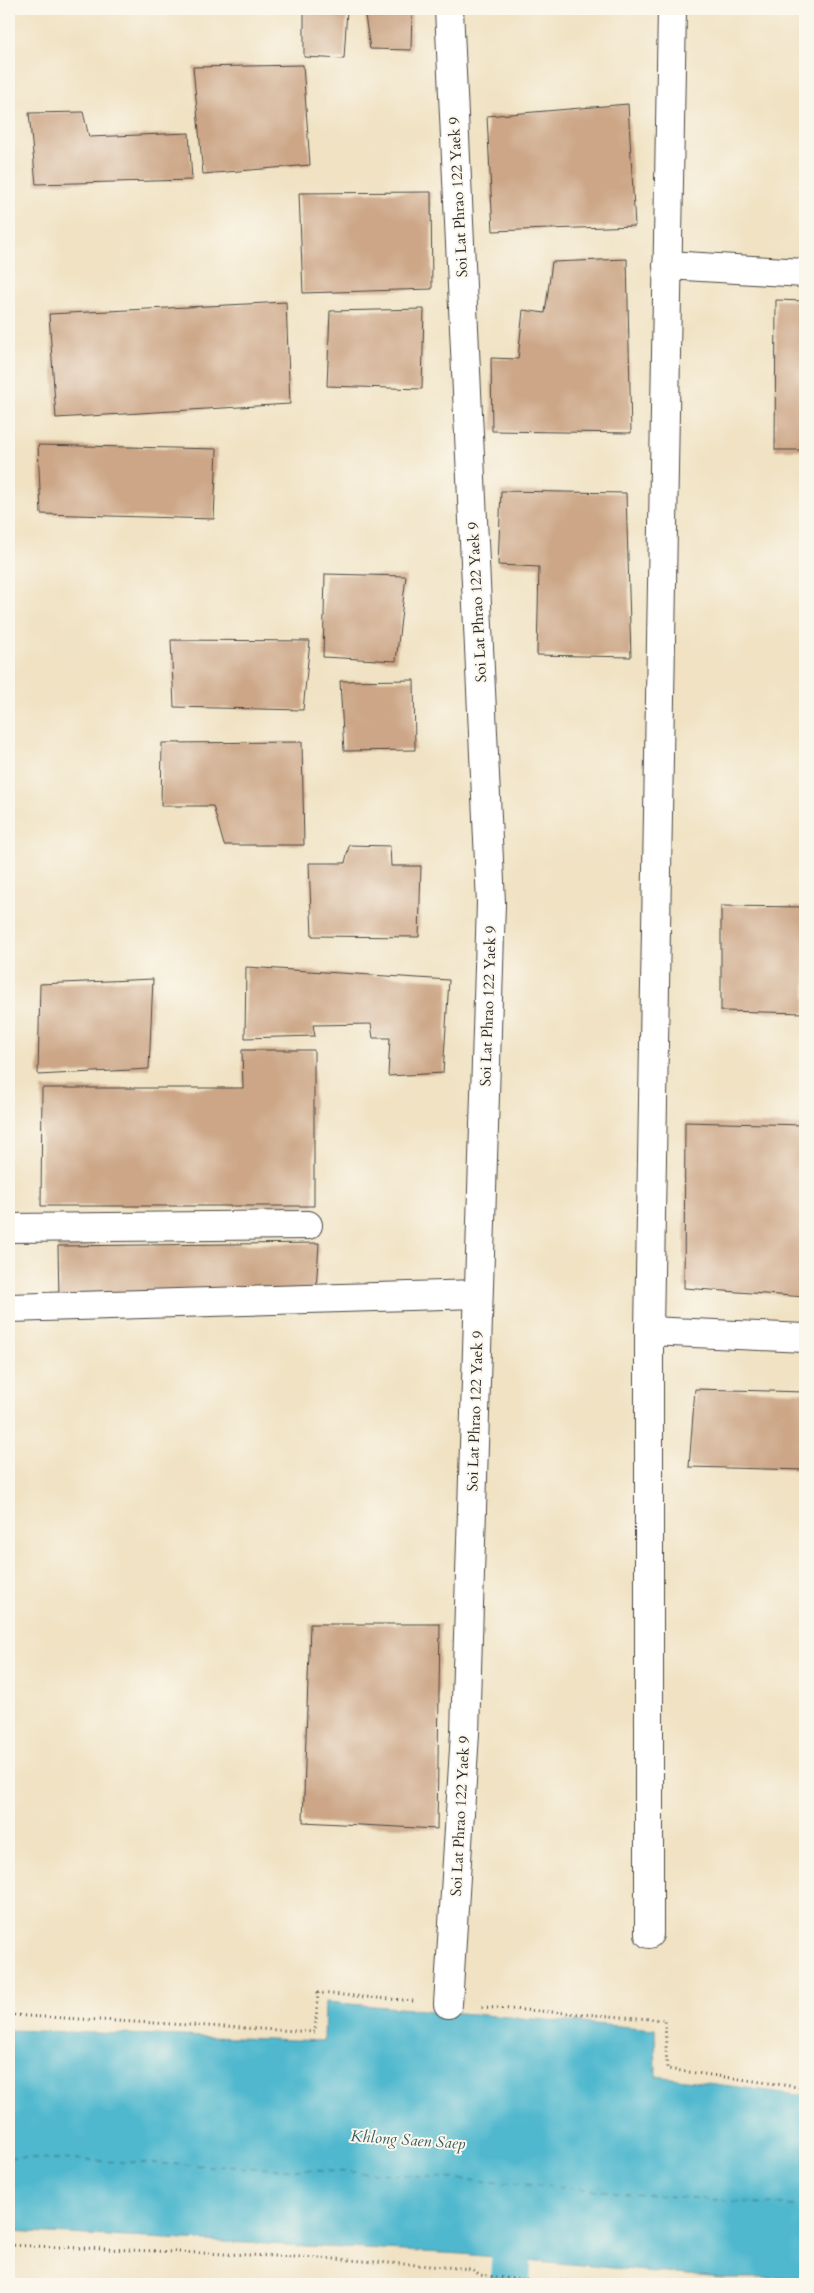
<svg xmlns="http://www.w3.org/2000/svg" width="814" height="2293" font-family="Cardo,serif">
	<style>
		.water { fill: #50b8ce; stroke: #3e727c }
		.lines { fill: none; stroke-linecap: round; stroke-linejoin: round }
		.canal { stroke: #50b8ce; stroke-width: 40 }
		.ferry { stroke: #385c64; stroke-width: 1; stroke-dasharray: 6 5; stroke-linecap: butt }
		.building { fill: #cca686 }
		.minor-casing { stroke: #494642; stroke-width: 30 }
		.path { stroke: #494642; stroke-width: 3; stroke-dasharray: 1 4; stroke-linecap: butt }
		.minor { stroke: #fff; stroke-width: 28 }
		.labels { text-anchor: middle; stroke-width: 4; stroke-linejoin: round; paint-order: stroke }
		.street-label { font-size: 15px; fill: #2b2b2b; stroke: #fbf7ec }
		.water-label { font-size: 16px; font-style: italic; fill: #385c64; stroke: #fbf7ec }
	</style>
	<rect width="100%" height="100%" fill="#fbf7ec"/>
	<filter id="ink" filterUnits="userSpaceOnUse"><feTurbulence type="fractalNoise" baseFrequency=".02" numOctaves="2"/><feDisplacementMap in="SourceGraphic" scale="10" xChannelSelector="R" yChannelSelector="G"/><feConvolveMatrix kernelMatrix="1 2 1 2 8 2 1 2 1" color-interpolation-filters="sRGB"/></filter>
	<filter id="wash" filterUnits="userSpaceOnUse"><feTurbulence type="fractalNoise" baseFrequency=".0096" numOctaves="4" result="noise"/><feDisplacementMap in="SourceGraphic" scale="20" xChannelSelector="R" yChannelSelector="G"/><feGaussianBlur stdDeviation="1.12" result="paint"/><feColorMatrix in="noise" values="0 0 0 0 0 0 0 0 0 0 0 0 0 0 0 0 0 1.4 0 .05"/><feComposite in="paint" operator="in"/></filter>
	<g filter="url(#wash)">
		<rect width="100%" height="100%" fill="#f0e2c3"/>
		<polygon class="water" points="325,2002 655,2029 656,2076 805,2096 805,2278 720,2278 462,2254 9,2231 9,2030 324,2041"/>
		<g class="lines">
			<polyline class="canal" points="510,2284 514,2205"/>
			<polyline class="ferry" points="9,2157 393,2174 805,2207"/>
		</g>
		<g id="blocks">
			<g class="building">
				<polygon points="304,9 347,9 344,59 304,57"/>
				<polygon points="364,9 412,9 411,50 370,49"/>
				<polygon points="303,65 310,165 203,174 193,67"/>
				<polygon points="628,104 635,226 493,231 487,116"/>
				<polygon points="83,112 89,137 189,133 192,180 36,184 29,113"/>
				<polygon points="431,192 432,289 303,293 299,193"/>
				<polygon points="627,259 631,433 492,431 491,358 518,359 523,310 545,313 552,262"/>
				<polygon points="776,300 805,301 805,450 775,450"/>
				<polygon points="286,302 290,404 56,418 49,314"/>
				<polygon points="424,309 422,389 327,386 330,311"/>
				<polygon points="38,445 217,449 214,519 41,514"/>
				<polygon points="501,491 626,493 631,657 537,655 539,567 498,565"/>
				<polygon points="325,574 406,576 396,661 323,657"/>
				<polygon points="171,640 310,641 303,710 174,707"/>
				<polygon points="414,680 415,750 344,751 340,681"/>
				<polygon points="302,742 304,845 224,845 213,806 161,806 162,743"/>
				<polygon points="349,845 390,846 391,866 421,866 419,937 312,936 309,863 345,863"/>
				<polygon points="721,906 805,907 805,1013 721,1011"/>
				<polygon points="246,967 449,980 443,1073 388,1076 390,1038 373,1038 371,1024 313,1025 315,1036 245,1038"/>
				<polygon points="153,979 149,1069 38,1075 40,984"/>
				<polygon points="242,1050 314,1050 314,1206 41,1206 42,1088 243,1088"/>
				<polygon points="685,1122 805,1125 805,1297 684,1288"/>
				<polygon points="319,1243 316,1290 59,1300 58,1246"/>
				<polygon points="695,1389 805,1392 805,1470 689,1467"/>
				<polygon points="310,1624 440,1624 437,1829 303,1822"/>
			</g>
		</g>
	</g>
	<g filter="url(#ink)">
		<use href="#blocks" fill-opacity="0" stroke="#494642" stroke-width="1"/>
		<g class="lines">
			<g class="minor-casing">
				<g id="minor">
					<polyline points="667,265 805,273"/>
					<polyline points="9,1228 308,1225"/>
					<polyline points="9,1308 478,1294"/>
					<polyline points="649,1331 805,1338"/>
					<polyline points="649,1934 649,1331 672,9"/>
					<polyline points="448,2004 465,1733 491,903 449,9"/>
				</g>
			</g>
			<g class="path">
				<polyline points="482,2007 665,2020 667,2069 805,2088"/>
				<polyline points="9,2015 315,2032 318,1993 414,2001"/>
				<polyline points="9,2245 321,2258 472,2269 480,2275 549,2283 558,2280 613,2284"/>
			</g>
			<use href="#minor" class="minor"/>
		</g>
	</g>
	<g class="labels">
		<g class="street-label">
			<text transform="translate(458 197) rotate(-93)" y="5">Soi Lat Phrao 122 Yaek 9</text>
			<text transform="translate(477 602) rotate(-93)" y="5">Soi Lat Phrao 122 Yaek 9</text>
			<text transform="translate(488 1006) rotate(-88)" y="5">Soi Lat Phrao 122 Yaek 9</text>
			<text transform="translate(475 1411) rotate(-88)" y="5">Soi Lat Phrao 122 Yaek 9</text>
			<text transform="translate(460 1816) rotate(-87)" y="5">Soi Lat Phrao 122 Yaek 9</text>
		</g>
		<g class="water-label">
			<text transform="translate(408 2139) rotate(4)" y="6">Khlong Saen Saep</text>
		</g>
	</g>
	<rect width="814" height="2293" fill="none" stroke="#fbf7ec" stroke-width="30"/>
</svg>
